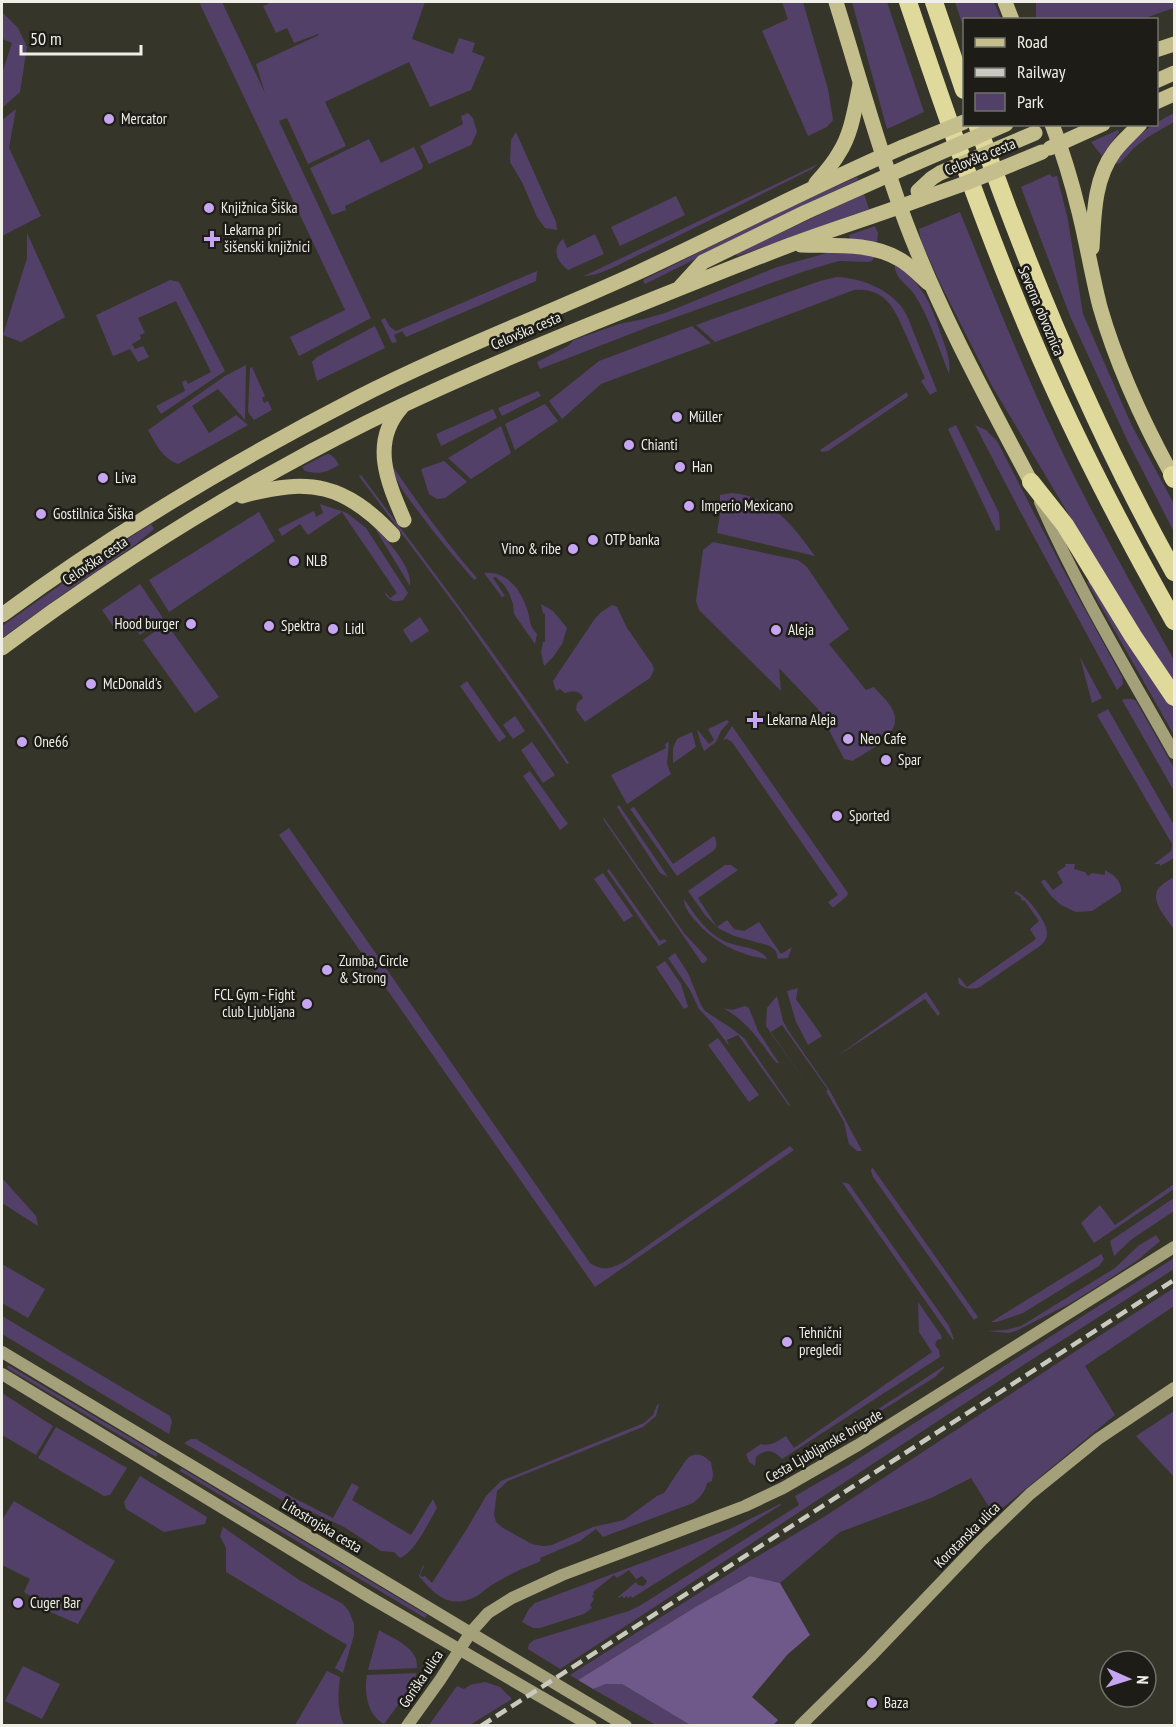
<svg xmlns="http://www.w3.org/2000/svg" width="1176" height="1727" font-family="'PT Sans Narrow',sans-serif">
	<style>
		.green { fill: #524068 }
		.forest { fill: #6f598a }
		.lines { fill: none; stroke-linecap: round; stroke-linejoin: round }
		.secondary { stroke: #a4a079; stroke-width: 12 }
		.primary { stroke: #c3be8b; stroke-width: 15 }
		.highway { stroke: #dfd99b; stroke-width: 18 }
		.rail { stroke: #c9c9c0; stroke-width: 4.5; stroke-dasharray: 12 6; stroke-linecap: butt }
		.primary-bridge { stroke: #c3be8b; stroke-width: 15 }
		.poi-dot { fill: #c6a6f0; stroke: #1d1c17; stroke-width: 2 }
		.labels { text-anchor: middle; stroke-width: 5; stroke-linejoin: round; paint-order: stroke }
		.poi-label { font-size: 15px; fill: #efefe7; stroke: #1d1c17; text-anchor: start }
		.street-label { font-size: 15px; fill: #efefe7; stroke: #1d1c17 }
	</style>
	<rect width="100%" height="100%" fill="#363529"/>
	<g class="green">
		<polygon points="199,2 222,2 265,93 256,64 319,35 318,34 294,43 287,28 276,33 263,6 268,4 267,2 425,2 412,39 453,54 459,38 475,43 472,52 485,57 471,90 430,107 409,62 325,102 346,146 308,164 287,118 279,121 371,318 299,356 290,337 345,310"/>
		<polygon points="782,2 803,2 828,89 833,120 827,127 808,136 762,31 788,19"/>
		<polygon points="852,2 887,2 924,112 887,129"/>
		<polygon points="955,2 994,2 1001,19 964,20 964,29"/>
		<polygon points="1036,2 1174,2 1174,8 1142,19 1036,20"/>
		<polygon points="2,12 18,28 27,47 20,92 2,108 2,73 12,43 2,39"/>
		<polygon points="16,109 9,148 41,216 2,236 2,120"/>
		<polygon points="468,113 473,118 477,132 471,145 429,164 420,146 463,124 461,116"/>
		<path d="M1174,113V122L1148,137L1134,148L1120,163L1115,164C1129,139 1151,125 1174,113Z"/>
		<polygon points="1118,130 1119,132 1102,156 1091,142"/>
		<polygon points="516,132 556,222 557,230 545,228 537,217 522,182 510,162 511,140"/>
		<polygon points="369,139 381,163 414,147 423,166 422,169 345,206 346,210 332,215 310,168"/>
		<path d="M818,164L812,169C756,197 701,225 645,252C628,259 602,276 584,276Z"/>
		<polygon points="1050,174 1052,177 1057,176 1068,220 1083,314 1132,426 1174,504 1174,532 1128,442 1070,316 1021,187"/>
		<polygon points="857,177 858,180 806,204 645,284 643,280 805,200"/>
		<polygon points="864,194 869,209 738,256 736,255 737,253"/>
		<polygon points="676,196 685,215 620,246 611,227"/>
		<path d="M960,212C991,289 1022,367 1058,443C1093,517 1134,588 1174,660V684L1136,626L1081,535L992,386L941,285L921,241L919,229Z"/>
		<polygon points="875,226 878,233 877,242 850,239 849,235"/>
		<polygon points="27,233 65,317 21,342 3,335 27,258"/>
		<path d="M595,234L604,254L568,270C557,262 551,249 563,239L567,248Z"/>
		<polygon points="834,251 875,256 872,261 868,262 839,261 805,271 651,326 540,369 537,362 568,346 574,340 619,324 644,319 665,313 777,267"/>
		<path d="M895,263C924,287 930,301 942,337C946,349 951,361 949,374C939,349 929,316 914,294C907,284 893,277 895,263Z"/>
		<polygon points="537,271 536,281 406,337 402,331 394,335 397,342 392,343 381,320 385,318 390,327 396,331"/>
		<path d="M837,277C859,278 885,287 900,305C908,314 911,327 916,338C923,356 930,373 937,391L930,395L921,381L925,378C918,363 912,349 906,335C895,310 886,287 854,290L715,342L696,325L820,281Z"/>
		<polygon points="170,280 179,282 225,371 161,414 156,406 185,391 182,382 186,380 188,384 211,372 176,301 138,318 145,333 140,335 141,339 132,344 135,349 143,346 149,357 138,362 130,349 113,356 96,315"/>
		<polygon points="375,326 385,348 317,381 312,362 317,357"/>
		<polygon points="692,326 711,343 601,384 562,419 549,401 599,361"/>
		<path d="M246,365L245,420L218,389L192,406L209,433L236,415L248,425L178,464C162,458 156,444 148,430L225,376Z"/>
		<polygon points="252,367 265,396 262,398 264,403 268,401 272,410 254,420 248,412 250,368"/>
		<polygon points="538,391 541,396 502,416 498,408"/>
		<polygon points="907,392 908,396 906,398 828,451 822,452 820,450"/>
		<polygon points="545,404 558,421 515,450 505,424"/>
		<polygon points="493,409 497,418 441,446 436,434"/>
		<polygon points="956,425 999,513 1000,530 996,531 948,429"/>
		<polygon points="975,425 986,430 997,441 1066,575 1122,677 1123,684 1117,690 1021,513"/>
		<polygon points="501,426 511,453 471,479 448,458"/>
		<path d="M327,454C333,454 336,460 339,465C327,472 319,475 305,471L302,467Z"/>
		<polygon points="444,461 467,482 445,498 437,499 429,494 421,469"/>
		<path d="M391,464C418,503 445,542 477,578L474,580C456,559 438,538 421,515C409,499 396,484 391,464Z"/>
		<path d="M361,475C432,570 504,664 569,763L567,764L461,613L359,476Z"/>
		<path d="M731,493C770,495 794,527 815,556L717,533L720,514V495Z"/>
		<path d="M320,504L347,513L366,528L408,593L403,600C394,603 390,601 385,594L386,593L390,598L397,593L342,512L308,535L300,524L282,536L278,529L314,511L316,517L323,513Z"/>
		<polygon points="259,512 275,541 169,612 149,580"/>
		<polygon points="151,524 154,529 135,545 63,594 2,638 2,626 110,550"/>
		<path d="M373,525C386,539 413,567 410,586Z"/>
		<path d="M713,542L798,560L807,567L849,629L829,644L866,690L874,687C880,694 888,701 892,709C906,733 869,750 853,761L844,759L818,709L779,668L781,691L699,610L696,601L703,550Z"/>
		<path d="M484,573C508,571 522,591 528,612C531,623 529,625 537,634L535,644L514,614L513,604L509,593L504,585L496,577L493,578L505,596L502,597Z"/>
		<polygon points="1091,581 1174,707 1174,735 1087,582"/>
		<polygon points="140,584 163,618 140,635 128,620 115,629 102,610"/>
		<polygon points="541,604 553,611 567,628 562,644 553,657 544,666 541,652 543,642 545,642 545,614 543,613"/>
		<path d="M612,605L617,607L627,628L652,664L654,670L650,678L585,722L576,710L577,703L583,698C580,690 572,691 565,693L560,689L556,691L553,681L594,620L600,613Z"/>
		<polygon points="420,617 429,631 411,643 403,630"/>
		<polygon points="166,623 219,697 195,713 143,640"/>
		<polygon points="1080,657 1102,698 1092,703"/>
		<polygon points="467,681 506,737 499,742 460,686"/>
		<polygon points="1125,699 1132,699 1136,701 1174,768 1174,791 1122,700"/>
		<polygon points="1108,709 1174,825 1174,858 1160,866 1160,864 1154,864 1171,851 1172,844 1097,715"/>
		<polygon points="515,716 525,731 513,739 503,725"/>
		<polygon points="727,720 729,722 721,731 716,742 704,751 700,741 697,729 709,744 714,740 708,729"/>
		<polygon points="732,726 848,893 847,896 834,907 832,907 828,902 838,895 732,742 727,739 723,740"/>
		<polygon points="692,732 696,747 673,763 673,748 677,739"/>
		<polygon points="532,742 555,775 543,783 521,750"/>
		<polygon points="669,742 667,764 671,774 627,804 611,775 666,748 665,744"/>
		<polygon points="530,771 568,824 560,830 523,776"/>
		<polygon points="619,805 668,877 660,873 617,807"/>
		<path d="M634,807L673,864L714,836C717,842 718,847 713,851L677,876L630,809Z"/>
		<polygon points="604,818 684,933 707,958 707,960 704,963 702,963 603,819"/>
		<path d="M289,828L590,1263C603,1272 612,1268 624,1262L790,1146L794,1150L595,1287L279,835Z"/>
		<path d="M1065,864H1075L1074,869L1085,872L1088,876L1092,873L1105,875V870C1114,875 1122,881 1121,892L1092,911L1076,912L1061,905L1051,896L1041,882L1043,880H1045L1053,890L1063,883L1057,872L1066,866Z"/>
		<polygon points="725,865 731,865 738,870 698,898 717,927 727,920 734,929 744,931 759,922 781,954 792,947 788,958 778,959 776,951 770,946 734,936 718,928 705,915 688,891"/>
		<polygon points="609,869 660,941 664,939 667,941 659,946 607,871"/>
		<polygon points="603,873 633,916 624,922 594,879"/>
		<path d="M1174,877V929C1168,920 1150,902 1158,889C1162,884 1169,880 1174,877Z"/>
		<path d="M1016,891C1027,896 1047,921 1047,933C1047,939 1044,942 1040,946L980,987C972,990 965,989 959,984L958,978H960L967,987L1036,939L1030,929L1039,921L1025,901L1021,900V897L1014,893Z"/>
		<path d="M684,899C695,915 706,932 724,941C735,947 762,947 767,959C738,955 713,942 694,919C689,913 684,907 684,899Z"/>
		<polygon points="675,953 688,973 701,1005 705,1011 731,1028 744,1038 790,1105 789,1106 738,1035 727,1040 729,1046 712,1023 699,1009 690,990 668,958"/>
		<polygon points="665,961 681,984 688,1007 684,1009 656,967"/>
		<polygon points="798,988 796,999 822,1036 808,1045 796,1022 787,991"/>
		<polygon points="926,992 940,1013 938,1016 925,999 836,1057"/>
		<polygon points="777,996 783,1021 788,1030 830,1091 862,1151 857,1151 849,1144 844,1122 826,1091 828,1090 782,1025 771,1032 811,1090 766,1026 767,1008"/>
		<path d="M745,1006L749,1008L758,1031L779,1063H777L773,1059C758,1038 745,1020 723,1008L732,1010Z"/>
		<polygon points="718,1038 759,1095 749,1102 708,1045"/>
		<polygon points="872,1167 978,1317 974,1320 873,1177 871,1171"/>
		<polygon points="2,1178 36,1216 38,1226 2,1203"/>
		<polygon points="842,1182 849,1184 949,1326 954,1339 953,1340"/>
		<polygon points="1174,1184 1174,1189 1094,1243 1081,1223 1100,1205 1115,1225"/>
		<polygon points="1174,1198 1174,1211 1132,1239 1114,1256 1110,1241"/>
		<polygon points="1156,1235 1160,1241 1138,1260 1103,1283 1069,1304 1016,1331 1008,1333 987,1331 1006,1330 1021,1326 1115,1268 1138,1246"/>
		<polygon points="1101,1254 1104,1259 1099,1266 1023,1313 997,1322 991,1322"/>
		<polygon points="1174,1258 1174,1269 1025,1364 560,1669 528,1649 529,1644 534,1640 629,1611 641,1605 799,1505 795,1496 847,1466"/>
		<polygon points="2,1264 45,1289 28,1318 2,1303"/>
		<polygon points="1174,1288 1174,1306 1085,1366 1115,1415 994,1515 971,1478 931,1498 840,1532 780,1583 750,1576 697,1606 578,1680 570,1675 743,1565 827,1515 1076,1351"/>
		<path d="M918,1302L941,1335L942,1339L937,1340L935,1345L939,1350L940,1357L782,1459C774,1450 766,1448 756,1457L755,1466L749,1462L746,1454L761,1444C770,1447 778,1441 786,1436L794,1448L932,1352L919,1332Z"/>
		<polygon points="2,1316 170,1416 172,1422 169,1434 2,1334"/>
		<polygon points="8,1365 158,1454 156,1457 7,1368"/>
		<polygon points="944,1366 944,1368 935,1377 841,1436 796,1463"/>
		<polygon points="2,1393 53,1426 36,1455 2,1435"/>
		<path d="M659,1404L656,1416L643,1427L508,1481L497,1491L494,1515L496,1522L503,1528L532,1544L543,1546L552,1545L593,1527L624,1520L657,1496L664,1493L686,1460C694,1451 703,1454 711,1462L713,1474L712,1481L707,1483C705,1492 700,1498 693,1503L603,1537L596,1529L580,1541L540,1558L541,1561C523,1568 506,1576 490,1586C483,1591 478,1597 470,1599C447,1608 432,1592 419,1576L423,1565L424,1566L420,1575L422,1577L425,1576L432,1583L468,1527L486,1496L501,1481L644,1423L653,1415L657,1405Z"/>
		<polygon points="1174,1411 1174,1477 1136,1436"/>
		<polygon points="56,1427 127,1468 110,1495 104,1496 38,1458"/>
		<path d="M191,1439H196L294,1498L333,1518L352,1483L359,1487L352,1500L411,1535L433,1499L437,1508C428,1523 416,1551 400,1558L394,1552L381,1551L344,1527L290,1502H285L184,1443Z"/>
		<polygon points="181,1468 427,1615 425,1618 180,1471"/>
		<polygon points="140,1476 207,1517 205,1524 164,1532 126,1509 124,1502"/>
		<polygon points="14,1501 115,1561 78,1624 34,1605 36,1600 24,1592 30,1579 2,1565 2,1520"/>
		<polygon points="780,1504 781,1505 632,1598 631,1596 628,1598 627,1596 624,1598 622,1596 619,1598 618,1597 636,1582 638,1585 642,1586 645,1585 647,1581 642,1576 636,1579 629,1570 617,1578 614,1575 593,1592 594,1594 592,1596 594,1599 590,1605 592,1608 584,1614 540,1628 533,1628 522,1622 529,1609 535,1603 687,1546 732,1528"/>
		<polygon points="223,1527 299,1580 343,1604 349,1611 354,1624 354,1635 343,1673 335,1668 347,1645 226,1572 226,1548 220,1536"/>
		<path d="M379,1630C394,1639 419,1648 417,1668L368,1670Z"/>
		<polygon points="23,1666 60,1684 42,1719 5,1701"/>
		<path d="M327,1671L340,1677C338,1694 337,1710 344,1725H295Z"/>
		<path d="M417,1673L412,1686L384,1724C367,1715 364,1692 367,1675Z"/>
		<polygon points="485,1682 500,1687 512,1699 470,1725 429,1725 457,1686 464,1689 470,1685"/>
		<polygon points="606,1684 622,1684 690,1725 656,1725 593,1689"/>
	</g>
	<polygon class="forest" points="750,1576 780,1583 810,1635 787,1655 752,1697 778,1720 773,1725 690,1725 622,1684 606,1684 593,1689 578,1680 697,1606"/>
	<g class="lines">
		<g class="secondary">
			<path d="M1040,502C1078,589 1128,671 1174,753"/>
			<polyline points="2,1352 626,1726"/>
			<polyline points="2,1374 371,1598 591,1726"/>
			<polyline points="407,1726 440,1680 471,1632 488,1613 512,1598 562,1575 745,1506 783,1488 858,1445 1174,1247"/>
			<polyline points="800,1726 870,1657 979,1543 1030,1494 1098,1439 1174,1388"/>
		</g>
		<g class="primary">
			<path d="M836,2C859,76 879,151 906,223C940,313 986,397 1031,482"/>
			<polyline points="1005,2 1012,20"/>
			<polyline points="1156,50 1174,44"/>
			<polyline points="1156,81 1174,73"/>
			<polyline points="1156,102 1174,94"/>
			<path d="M1052,124C1063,153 1072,183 1079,212C1087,244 1092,276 1100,307C1117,366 1143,422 1172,475"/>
			<polyline points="1050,148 1103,124"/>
			<path d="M816,183C824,174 833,164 839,153C852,133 855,107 860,84"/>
			<path d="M801,245C834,246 870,242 899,259C910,265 919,275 928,283"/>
			<path d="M1092,248C1094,216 1094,179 1114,152C1121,142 1131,134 1140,124"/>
			<polyline points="681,286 703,262 806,212 909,166"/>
			<path d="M401,408C370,443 388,483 404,520"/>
			<path d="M242,496C310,477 345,484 393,535"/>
			<path d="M2,615C113,533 231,463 355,399C447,352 545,315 639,272C727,231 813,186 903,147"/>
			<path d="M2,648C116,563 238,487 366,423C451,381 538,345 626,310C681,288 735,266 790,245C833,229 878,215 921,199"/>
		</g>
		<g class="highway">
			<path d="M908,2C946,115 985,228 1032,338C1073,435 1122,529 1174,621"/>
			<polyline points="934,2 964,90"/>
			<path d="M977,124C1031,278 1094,429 1174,572"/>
			<polyline points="1172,475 1174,479"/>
			<polyline points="1031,482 1065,525 1133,636 1174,697"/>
		</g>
		<polyline class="rail" points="481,1726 1174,1280"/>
		<g class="primary-bridge">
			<polyline points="903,147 964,122"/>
			<polyline points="909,166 1006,124"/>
			<polyline points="918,191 932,178 940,173 1035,133"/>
			<polyline points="921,199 966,183 1042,152"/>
		</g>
	</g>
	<g class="poi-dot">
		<circle cx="109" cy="119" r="6"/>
		<circle cx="209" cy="208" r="6"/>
		<path d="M209 230h6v6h6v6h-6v6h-6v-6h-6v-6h6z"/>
		<circle cx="677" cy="417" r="6"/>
		<circle cx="629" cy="445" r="6"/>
		<circle cx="680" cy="467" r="6"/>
		<circle cx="103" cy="478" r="6"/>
		<circle cx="689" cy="506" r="6"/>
		<circle cx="41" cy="514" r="6"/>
		<circle cx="593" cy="540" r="6"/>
		<circle cx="573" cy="549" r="6"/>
		<circle cx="294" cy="561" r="6"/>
		<circle cx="191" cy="624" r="6"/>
		<circle cx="269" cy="626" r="6"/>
		<circle cx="333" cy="629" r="6"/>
		<circle cx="776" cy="630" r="6"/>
		<circle cx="91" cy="684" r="6"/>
		<path d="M752 711h6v6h6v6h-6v6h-6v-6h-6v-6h6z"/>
		<circle cx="848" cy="739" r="6"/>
		<circle cx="22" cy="742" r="6"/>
		<circle cx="886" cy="760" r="6"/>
		<circle cx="837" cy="816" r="6"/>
		<circle cx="327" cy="970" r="6"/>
		<circle cx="307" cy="1004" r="6"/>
		<circle cx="787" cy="1342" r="6"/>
		<circle cx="18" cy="1603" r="6"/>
		<circle cx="872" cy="1703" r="6"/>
	</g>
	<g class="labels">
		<g class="poi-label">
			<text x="121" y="124">Mercator</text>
			<text x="221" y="213">Knjižnica Šiška</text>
			<text x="224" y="235">Lekarna pri<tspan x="224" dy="17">šišenski knjižnici</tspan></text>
			<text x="689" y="422">Müller</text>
			<text x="641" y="450">Chianti</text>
			<text x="692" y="472">Han</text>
			<text x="115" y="483">Liva</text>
			<text x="701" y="511">Imperio Mexicano</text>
			<text x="53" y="519">Gostilnica Šiška</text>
			<text x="605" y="545">OTP banka</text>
			<text x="561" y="554" text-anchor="end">Vino &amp; ribe</text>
			<text x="306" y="566">NLB</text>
			<text x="179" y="629" text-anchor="end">Hood burger</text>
			<text x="281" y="631">Spektra</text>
			<text x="345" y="634">Lidl</text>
			<text x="788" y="635">Aleja</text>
			<text x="103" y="689">McDonald's</text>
			<text x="767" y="725">Lekarna Aleja</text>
			<text x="860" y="744">Neo Cafe</text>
			<text x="34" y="747">One66</text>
			<text x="898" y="765">Spar</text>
			<text x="849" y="821">Sported</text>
			<text x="339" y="966">Zumba, Circle<tspan x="339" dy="17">&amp; Strong</tspan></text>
			<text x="295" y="1000" text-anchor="end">FCL Gym - Fight<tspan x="295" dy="17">club Ljubljana</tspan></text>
			<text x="799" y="1338">Tehnični<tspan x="799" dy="17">pregledi</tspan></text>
			<text x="30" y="1608">Cuger Bar</text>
			<text x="884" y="1708">Baza</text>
		</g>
		<g class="street-label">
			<text transform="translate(980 157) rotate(-22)" y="5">Celovška cesta</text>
			<text transform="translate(1041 311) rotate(67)" y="5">Severna obvoznica</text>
			<text transform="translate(526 331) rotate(-23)" y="5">Celovška cesta</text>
			<text transform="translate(95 561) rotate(-34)" y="5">Celovška cesta</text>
			<text transform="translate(824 1446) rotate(-30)" y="5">Cesta Ljubljanske brigade</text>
			<text transform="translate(322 1526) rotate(31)" y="5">Litostrojska cesta</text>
			<text transform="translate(967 1535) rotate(-45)" y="5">Korotanska ulica</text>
			<text transform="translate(421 1679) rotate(-56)" y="5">Goriška ulica</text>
		</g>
	</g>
	<rect width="1176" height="1727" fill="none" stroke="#efefe7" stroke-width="6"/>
	<rect x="963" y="18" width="195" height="108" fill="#1d1c17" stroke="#71706a" stroke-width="1.5"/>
	<rect x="975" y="38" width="30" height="9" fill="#c3be8b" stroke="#71706a" stroke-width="1.5"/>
	<text x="1017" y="48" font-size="18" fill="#efefe7">Road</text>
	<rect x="975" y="68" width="30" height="9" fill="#c9c9c0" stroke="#71706a" stroke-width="1.5"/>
	<text x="1017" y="78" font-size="18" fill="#efefe7">Railway</text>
	<rect x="975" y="93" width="30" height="18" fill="#524068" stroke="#71706a" stroke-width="1.5"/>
	<text x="1017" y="108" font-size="18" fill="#efefe7">Park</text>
	<g transform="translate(1128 1679) rotate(93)"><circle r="28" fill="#1d1c17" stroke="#71706a" stroke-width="1.5"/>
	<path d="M0-4.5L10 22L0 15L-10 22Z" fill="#c6a6f0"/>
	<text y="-9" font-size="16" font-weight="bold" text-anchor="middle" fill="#efefe7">N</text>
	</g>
	<path d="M21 45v9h120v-9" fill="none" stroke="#efefe7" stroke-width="3"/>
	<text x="30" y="45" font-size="18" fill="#efefe7" stroke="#1d1c17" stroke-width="4.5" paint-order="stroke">50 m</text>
</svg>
